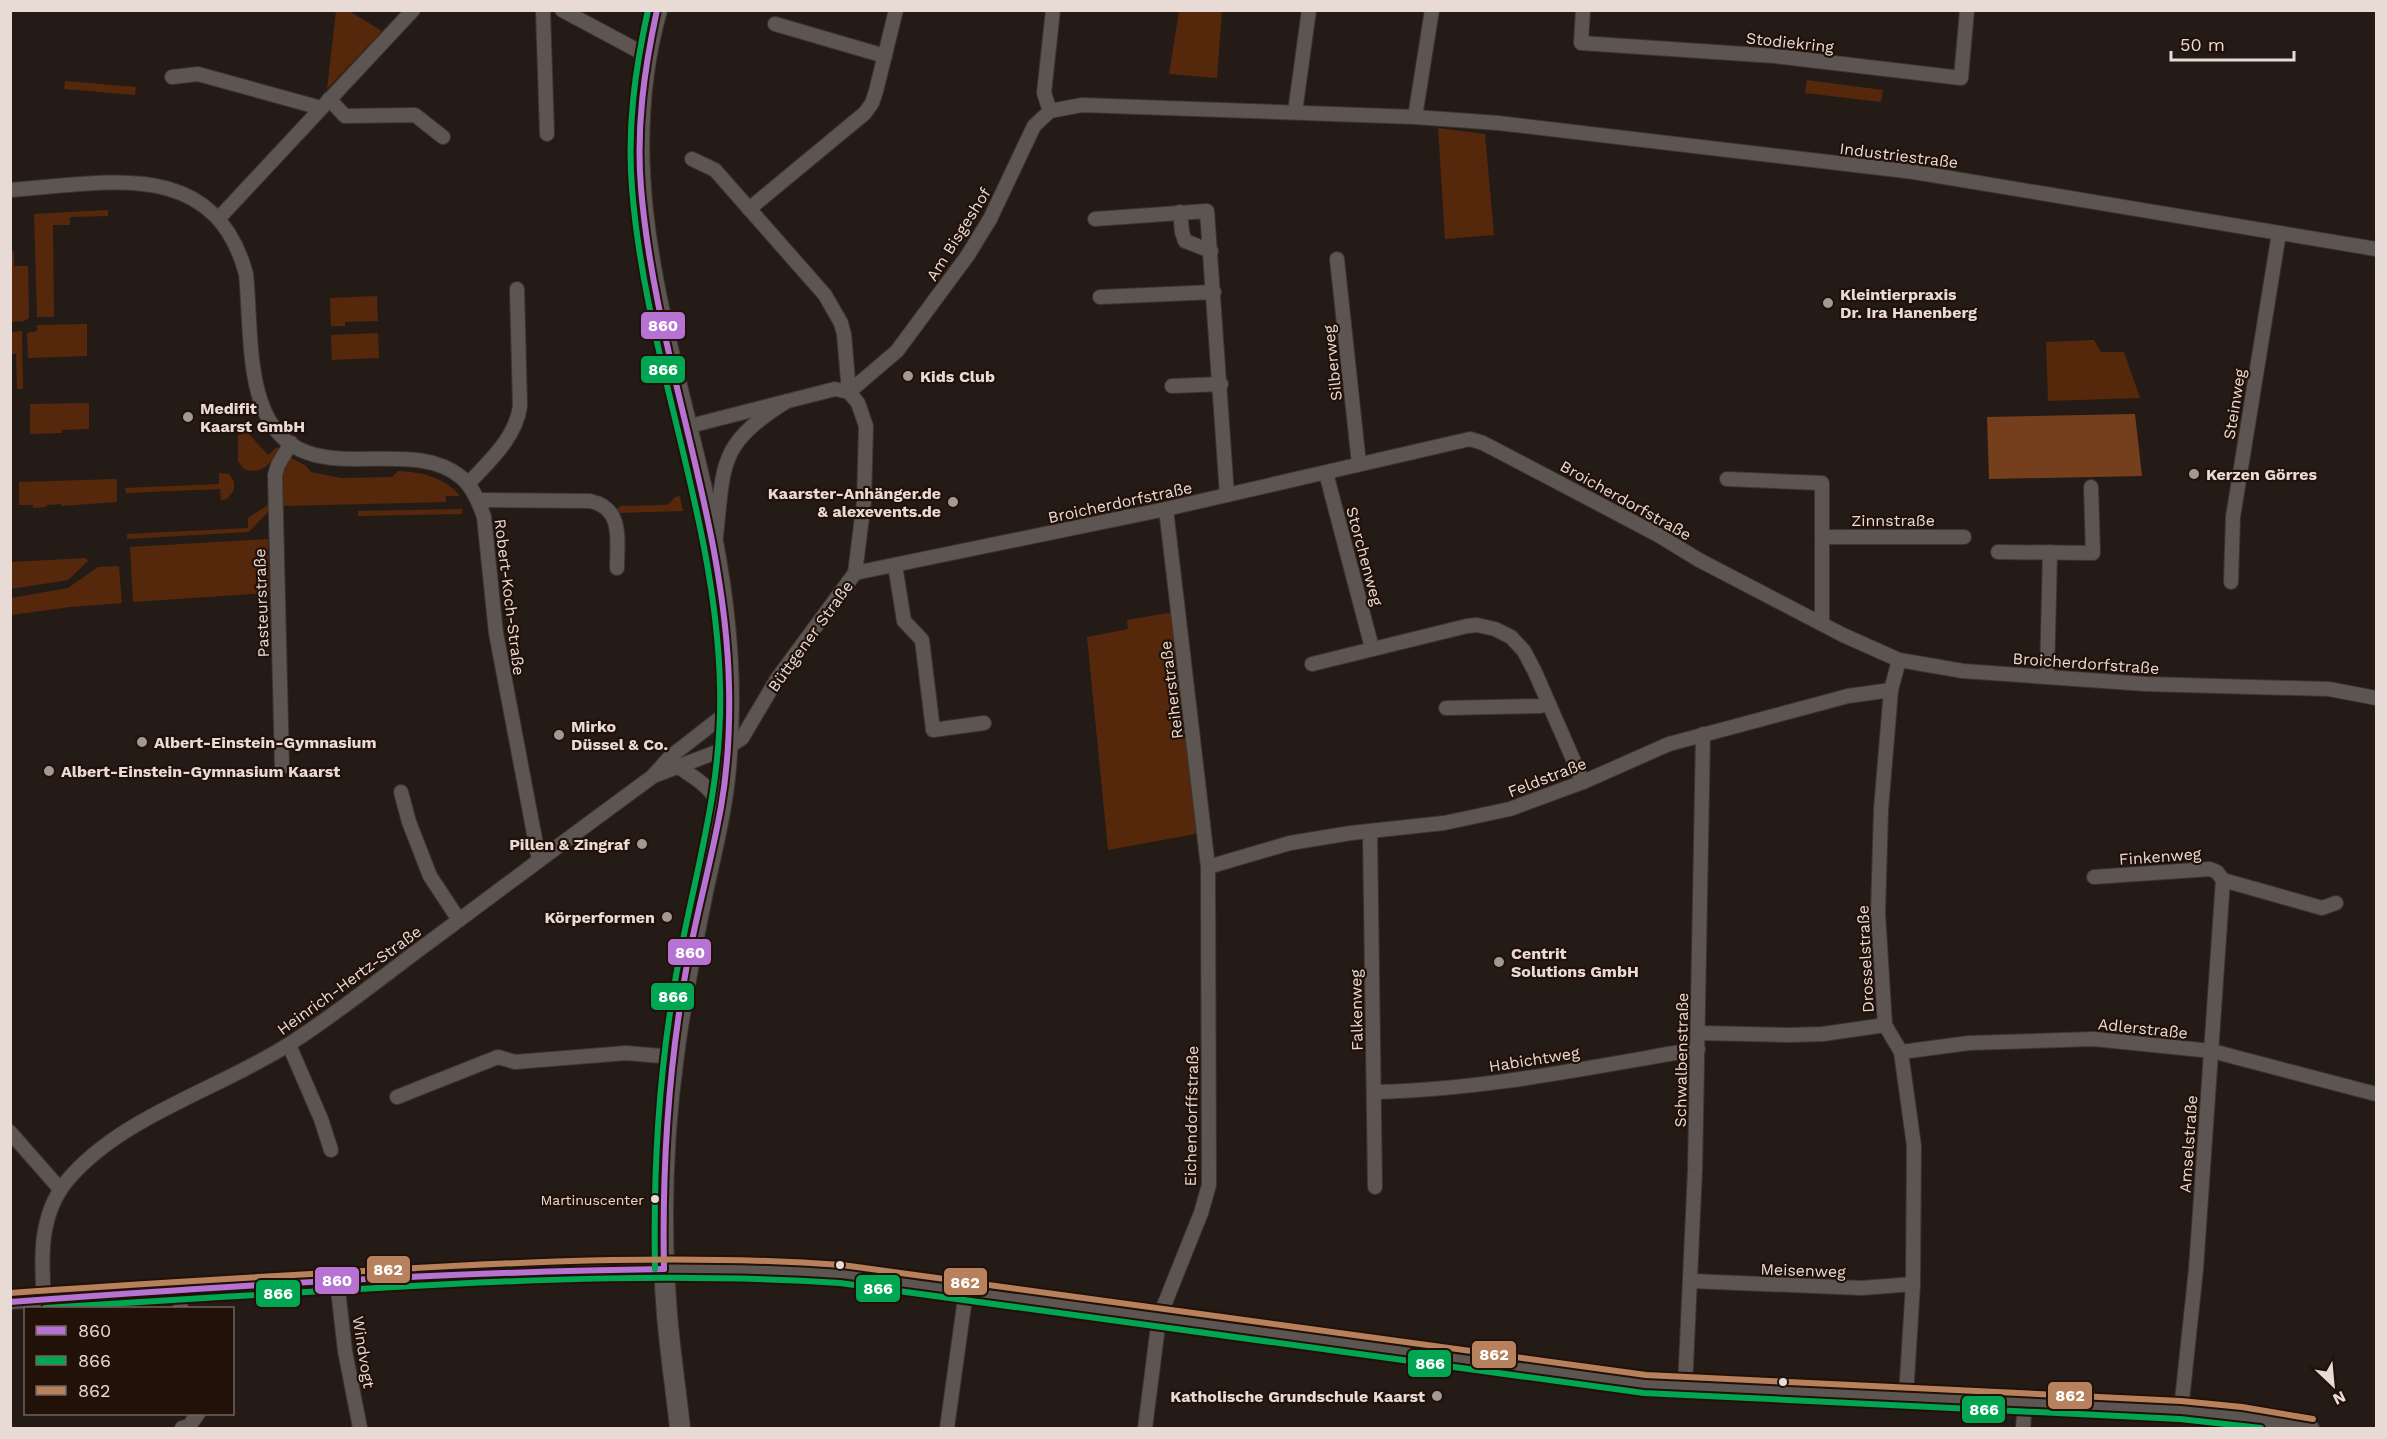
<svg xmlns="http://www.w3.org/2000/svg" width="2387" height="1439" font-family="'Work Sans',sans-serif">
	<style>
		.green { fill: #55280b }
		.forest { fill: #753e1c }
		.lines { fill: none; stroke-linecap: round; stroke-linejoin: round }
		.minor-casing { stroke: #3d3532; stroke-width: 16 }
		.secondary-casing { stroke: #3d3532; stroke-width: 22 }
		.minor { stroke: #5c5551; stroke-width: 14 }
		.secondary { stroke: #5c5551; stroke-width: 20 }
		.bus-1-casing { stroke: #211108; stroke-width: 10 }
		.bus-2-casing { stroke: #211108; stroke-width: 10 }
		.bus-3-casing { stroke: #211108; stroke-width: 10 }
		.bus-1 { stroke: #b673d3; stroke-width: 6 }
		.bus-2 { stroke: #00a651; stroke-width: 6 }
		.bus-3 { stroke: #b6815c; stroke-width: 6 }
		.poi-dot { fill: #a49892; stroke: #211108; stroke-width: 2 }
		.bus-dot { fill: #e8dbd5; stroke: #211108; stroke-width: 2 }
		.labels { text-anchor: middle; stroke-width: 4.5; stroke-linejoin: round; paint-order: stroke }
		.bus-label { font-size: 14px; fill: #e8dbd5; stroke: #211108; text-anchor: end }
		.street-label { font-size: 16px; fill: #e8dbd5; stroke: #211108 }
		.poi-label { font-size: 16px; font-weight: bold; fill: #e8dbd5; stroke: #211108; text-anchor: start }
		.line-badge { stroke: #211108; stroke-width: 2 }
		.badge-label { font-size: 16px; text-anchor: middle; font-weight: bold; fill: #fff }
	</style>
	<rect width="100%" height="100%" fill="#251b16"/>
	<g class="green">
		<polygon points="336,11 349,11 382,31 327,89"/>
		<polygon points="1179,11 1222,11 1217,78 1169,74"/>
		<polygon points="1807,80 1883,90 1881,102 1805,93"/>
		<polygon points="65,81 136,87 135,95 64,89"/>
		<polygon points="1438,128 1485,134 1494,235 1445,239"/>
		<polygon points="108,210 108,216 70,217 70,225 53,225 54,317 37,317 34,214"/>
		<polygon points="10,251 14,251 14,266 28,266 29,318 24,321 11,322"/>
		<polygon points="377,296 378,321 345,322 345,326 331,326 330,298"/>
		<polygon points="87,324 87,356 28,358 27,333 37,331 37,325"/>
		<polygon points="22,331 23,389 17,389 16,354 11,354 11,332"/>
		<polygon points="378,333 379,358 332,360 331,335"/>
		<polygon points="2094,340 2101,352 2124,352 2140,398 2048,401 2046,342"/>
		<polygon points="89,403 89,429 62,430 62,433 30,434 30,404"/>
		<path d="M247,432L268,455L277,447L280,450C270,463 262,476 244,469L238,461V435Z"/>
		<path d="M291,458L305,465L311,472L341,478L392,477L398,471C421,472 445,477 460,496H446V502L282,506L281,476Z"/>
		<polygon points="219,473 229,474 234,482 234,490 227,499 221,500 220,489 126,493 125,488 219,484"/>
		<polygon points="117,479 117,502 61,506 61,504 47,505 46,507 33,508 33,505 19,505 19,482"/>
		<polygon points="680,496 683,511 617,513 615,510 621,506 666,505 670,503 675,497"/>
		<polygon points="269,504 269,511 249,532 127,539 127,534 248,528 248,518"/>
		<polygon points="462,509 462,514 358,516 358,511"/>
		<polygon points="268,539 269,593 133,602 130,547"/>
		<polygon points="86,558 88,561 68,580 11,589 11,562"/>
		<polygon points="119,566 122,603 70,607 11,615 11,598 68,588 98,567"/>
		<polygon points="1174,612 1201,833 1108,850 1087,637 1128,629 1127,620"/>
	</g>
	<polygon class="forest" points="2135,414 2142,476 1989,479 1987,417"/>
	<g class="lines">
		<g class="minor-casing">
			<g id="minor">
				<polyline points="543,10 547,134"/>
				<polyline points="562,10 646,55"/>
				<polyline points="1583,10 1581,43 1775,56 1961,78 1967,10"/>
				<polyline points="775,24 885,56"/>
				<polyline points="172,77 198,74 321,108"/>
				<polyline points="329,99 345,116 415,115 443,137"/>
				<polyline points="1050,111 1044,93 1053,10"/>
				<polyline points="1295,112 1309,10"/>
				<polyline points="1415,117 1432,10"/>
				<path d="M10,190C104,184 214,155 246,274C250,313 248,365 261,402C295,501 404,430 461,477C473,487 479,502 484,517L496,633L539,860"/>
				<polyline points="749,209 865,113 872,103 876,91 896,10"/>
				<polyline points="1180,212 1182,232 1185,241 1211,251"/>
				<polyline points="219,218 413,10"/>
				<polyline points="1095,219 1207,211 1227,495"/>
				<polyline points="1337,259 1359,464"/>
				<polyline points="1100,297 1214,292"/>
				<polyline points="1172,386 1221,384"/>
				<polyline points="849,392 897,351 968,255 990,219 1034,126 1050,111 1082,105 1415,117 1498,123 1914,172 2376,249"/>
				<polyline points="686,427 835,389 849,392"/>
				<polyline points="1326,473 1372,648"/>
				<polyline points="1727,479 1822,483 1822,623"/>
				<path d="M468,484C489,461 516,438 520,406L517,289"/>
				<path d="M478,500L590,501C624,508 617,541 617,568"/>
				<path d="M716,536C724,461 719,444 787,401"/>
				<polyline points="1822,537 1964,537"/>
				<polyline points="1998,552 2093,553 2091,487"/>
				<polyline points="895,565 904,621 922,640 933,730 984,723"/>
				<polyline points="855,573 1166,509 1470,439 1483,443 1546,476 1658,535 1699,560 1843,635 1899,660 1963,671 2146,684 2329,689 2376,698"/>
				<polyline points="2231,582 2233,517 2279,233"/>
				<polyline points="1899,660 1891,690 1881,810 1878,913 1885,1025 1901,1052 1914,1146 1913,1284 1906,1396"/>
				<polyline points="1312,664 1467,626 1477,625 1495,629 1511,637 1524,651 1535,672 1583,782"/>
				<polyline points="2047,676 2050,552"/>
				<polyline points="1446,708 1540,706 1549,704"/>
				<path d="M677,766C696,778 710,787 721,806"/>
				<polyline points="282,767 275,475 278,465 291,443"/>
				<polyline points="656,775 727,748 742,738 777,679 855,573 864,501 866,426 858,403 849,392 844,334 841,323 825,295 715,170 692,159"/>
				<polyline points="401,792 409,822 430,876 459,920"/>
				<polyline points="1370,832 1375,1187"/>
				<polyline points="1208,867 1290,843 1351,833 1444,823 1510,809 1583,782 1669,744 1848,696 1891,690"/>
				<polyline points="2094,877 2210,869 2217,872 2223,880"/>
				<polyline points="2223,880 2322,908 2336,903"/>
				<polyline points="1698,1033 1789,1035 1823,1034 1885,1025"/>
				<polyline points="289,1045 321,1119 331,1150"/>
				<polyline points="1901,1052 1969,1043 2094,1039 2212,1051 2376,1094"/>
				<path d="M1374,1092C1483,1090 1591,1067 1698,1049"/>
				<polyline points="397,1097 498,1057 515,1062 626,1053 673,1057"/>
				<polyline points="10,1132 60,1189"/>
				<polyline points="337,1281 345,1351 360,1428"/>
				<polyline points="1691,1281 1862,1288 1913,1284"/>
				<polyline points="178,1290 181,1308"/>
				<path d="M44,1299C41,1259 39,1216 66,1182C120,1116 220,1089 291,1043C333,1016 372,985 412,955C492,896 571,836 652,777L670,757L729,711"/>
				<path d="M10,1302L178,1290L516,1271C624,1267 733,1266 841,1274L1645,1384L2181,1410L2241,1416L2312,1428"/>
				<polyline points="1685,1387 1695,1170 1703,734"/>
				<polyline points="2181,1410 2196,1269 2223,880"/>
				<polyline points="182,1428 189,1426 198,1414"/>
				<polyline points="947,1428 966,1291"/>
				<polyline points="1145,1428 1159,1318 1201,1213 1209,1185 1208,867 1166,509"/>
				<polyline points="2023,1428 2025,1402"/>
			</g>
		</g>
		<g class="secondary-casing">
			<path id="secondary" d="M657,10C599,216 699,404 723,606C730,663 731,721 725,778C721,817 711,854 703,892C692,946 681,1000 674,1055C662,1141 660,1227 667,1314C670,1352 676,1390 680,1428"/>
		</g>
		<use href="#minor" class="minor"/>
		<use href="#secondary" class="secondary"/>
		<g class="bus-1-casing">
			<g id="bus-1">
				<path d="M657,10C644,70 636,128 641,188C655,357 725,516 729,685C730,726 728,767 721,807C711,863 695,919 685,976C668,1073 662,1171 664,1269"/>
				<path d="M10,1302C228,1286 446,1272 664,1269"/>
			</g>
		</g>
		<g class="bus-2-casing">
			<g id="bus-2">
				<path d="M648,10C635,70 627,127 632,188C645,357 716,516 720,686C723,786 695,872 677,970C659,1068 653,1169 655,1269"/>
				<path d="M45,1308C156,1301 266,1294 377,1288C531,1279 685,1273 840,1283L1644,1393L2180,1419L2261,1428"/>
			</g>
		</g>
		<g class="bus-3-casing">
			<path id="bus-3" d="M10,1293C134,1284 257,1277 381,1270C535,1261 688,1254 842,1265L1646,1375L2181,1401L2242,1407L2313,1419"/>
		</g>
		<use href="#bus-1" class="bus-1"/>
		<use href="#bus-2" class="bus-2"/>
		<use href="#bus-3" class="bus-3"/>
	</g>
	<g class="poi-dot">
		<circle cx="1828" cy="303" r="6"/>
		<circle cx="908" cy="376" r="6"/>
		<circle cx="188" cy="417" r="6"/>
		<circle cx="2194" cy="474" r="6"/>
		<circle cx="953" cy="502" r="6"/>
		<circle cx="559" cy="735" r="6"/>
		<circle cx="142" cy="742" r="6"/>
		<circle cx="49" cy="771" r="6"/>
		<circle cx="642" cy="844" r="6"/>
		<circle cx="667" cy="917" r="6"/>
		<circle cx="1499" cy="962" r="6"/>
		<circle cx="1437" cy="1396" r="6"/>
	</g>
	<g class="bus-dot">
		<circle cx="655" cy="1199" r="5"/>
		<circle cx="840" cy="1265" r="5"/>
		<circle cx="1783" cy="1382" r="5"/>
	</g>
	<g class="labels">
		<g class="bus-label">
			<text x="644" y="1205">Martinuscenter</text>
		</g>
		<g class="street-label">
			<text transform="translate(1790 42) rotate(6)" y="6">Stodiekring</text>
			<text transform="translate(1899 155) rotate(7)" y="6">Industriestraße</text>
			<text transform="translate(958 234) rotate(-58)" y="6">Am Bisgeshof</text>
			<text transform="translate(1332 363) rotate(-96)" y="6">Silberweg</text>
			<text transform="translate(2234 404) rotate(-81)" y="6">Steinweg</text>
			<text transform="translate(1626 500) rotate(29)" y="6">Broicherdorfstraße</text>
			<text transform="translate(1120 502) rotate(-12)" y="6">Broicherdorfstraße</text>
			<text x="1893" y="526">Zinnstraße</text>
			<text transform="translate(1365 556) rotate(75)" y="6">Storchenweg</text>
			<text transform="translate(510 597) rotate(83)" y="6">Robert-Koch-Straße</text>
			<text transform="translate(261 603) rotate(-92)" y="6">Pasteurstraße</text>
			<text transform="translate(810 636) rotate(-54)" y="6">Büttgener Straße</text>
			<text transform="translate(2086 663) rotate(4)" y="6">Broicherdorfstraße</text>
			<text transform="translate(1171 690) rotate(-97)" y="6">Reiherstraße</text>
			<text transform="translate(1547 777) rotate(-21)" y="6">Feldstraße</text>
			<text transform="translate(2160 856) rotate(-4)" y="6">Finkenweg</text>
			<text transform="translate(1865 959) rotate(-93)" y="6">Drosselstraße</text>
			<text transform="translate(349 980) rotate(-36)" y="6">Heinrich-Hertz-Straße</text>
			<text transform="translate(1356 1010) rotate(-91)" y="6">Falkenweg</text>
			<text transform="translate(2143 1028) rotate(6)" y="6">Adlerstraße</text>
			<text transform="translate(1534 1059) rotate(-9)" y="6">Habichtweg</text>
			<text transform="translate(1681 1060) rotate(-89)" y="6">Schwalbenstraße</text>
			<text transform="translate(1191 1116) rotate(-89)" y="6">Eichendorffstraße</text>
			<text transform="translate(2188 1144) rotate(-86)" y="6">Amselstraße</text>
			<text transform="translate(1803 1270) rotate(2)" y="6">Meisenweg</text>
			<text transform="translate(364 1352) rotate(81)" y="6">Windvogt</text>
		</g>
		<g class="poi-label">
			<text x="1840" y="300">Kleintierpraxis<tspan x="1840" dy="18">Dr. Ira Hanenberg</tspan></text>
			<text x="920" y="382">Kids Club</text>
			<text x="200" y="414">Medifit<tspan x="200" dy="18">Kaarst GmbH</tspan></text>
			<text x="2206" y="480">Kerzen Görres</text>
			<text x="941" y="499" text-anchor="end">Kaarster-Anhänger.de<tspan x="941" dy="18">&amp; alexevents.de</tspan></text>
			<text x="571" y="732">Mirko<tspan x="571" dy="18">Düssel &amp; Co.</tspan></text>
			<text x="154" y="748">Albert-Einstein-Gymnasium</text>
			<text x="61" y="777">Albert-Einstein-Gymnasium Kaarst</text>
			<text x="630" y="850" text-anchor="end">Pillen &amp; Zingraf</text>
			<text x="655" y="923" text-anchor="end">Körperformen</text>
			<text x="1511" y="959">Centrit<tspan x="1511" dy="18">Solutions GmbH</tspan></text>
			<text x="1425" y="1402" text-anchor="end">Katholische Grundschule Kaarst</text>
		</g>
	</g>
	<g class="line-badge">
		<rect x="640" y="311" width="46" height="29" rx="6" fill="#b673d3"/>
		<rect x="640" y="355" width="46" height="29" rx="6" fill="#00a651"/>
		<rect x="667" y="938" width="45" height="28" rx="6" fill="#b673d3"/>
		<rect x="650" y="982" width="45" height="29" rx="6" fill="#00a651"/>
		<rect x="366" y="1255" width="45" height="29" rx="6" fill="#b6815c"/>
		<rect x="314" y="1266" width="46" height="29" rx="6" fill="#b673d3"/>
		<rect x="943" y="1267" width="45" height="29" rx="6" fill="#b6815c"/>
		<rect x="855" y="1274" width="46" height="29" rx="6" fill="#00a651"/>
		<rect x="255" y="1279" width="46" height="29" rx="6" fill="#00a651"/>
		<rect x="1471" y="1340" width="46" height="29" rx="6" fill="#b6815c"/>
		<rect x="1407" y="1349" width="45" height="29" rx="6" fill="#00a651"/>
		<rect x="2047" y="1381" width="46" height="29" rx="6" fill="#b6815c"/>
		<rect x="1961" y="1395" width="45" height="29" rx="6" fill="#00a651"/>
	</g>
	<g class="badge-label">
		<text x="663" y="331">860</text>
		<text x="663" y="375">866</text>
		<text x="690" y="958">860</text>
		<text x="673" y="1002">866</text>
		<text x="388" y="1275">862</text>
		<text x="337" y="1286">860</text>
		<text x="965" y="1288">862</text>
		<text x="878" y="1294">866</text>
		<text x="278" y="1299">866</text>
		<text x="1494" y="1360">862</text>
		<text x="1430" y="1369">866</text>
		<text x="2070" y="1401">862</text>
		<text x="1984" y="1415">866</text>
	</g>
	<rect width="2387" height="1439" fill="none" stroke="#e8dbd5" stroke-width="24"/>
	<rect x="24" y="1307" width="210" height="108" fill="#211108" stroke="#71625a" stroke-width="1.5"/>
	<rect x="36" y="1326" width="30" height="9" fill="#b673d3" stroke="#71625a" stroke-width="1.5"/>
	<text x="78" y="1337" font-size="18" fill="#e8dbd5">860</text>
	<rect x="36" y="1356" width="30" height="9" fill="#00a651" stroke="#71625a" stroke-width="1.5"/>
	<text x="78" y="1367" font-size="18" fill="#e8dbd5">866</text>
	<rect x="36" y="1386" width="30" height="9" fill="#b6815c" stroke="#71625a" stroke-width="1.5"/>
	<text x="78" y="1397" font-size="18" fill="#e8dbd5">862</text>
	<g transform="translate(2333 1385) rotate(154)" stroke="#211108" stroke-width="4.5" paint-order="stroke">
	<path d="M0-4.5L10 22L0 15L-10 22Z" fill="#e8dbd5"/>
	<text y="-9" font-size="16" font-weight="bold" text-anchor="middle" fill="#e8dbd5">N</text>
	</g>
	<path d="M2171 51v9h123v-9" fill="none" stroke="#e8dbd5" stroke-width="3"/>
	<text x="2180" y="51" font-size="18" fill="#e8dbd5" stroke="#211108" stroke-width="4.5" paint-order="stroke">50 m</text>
</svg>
